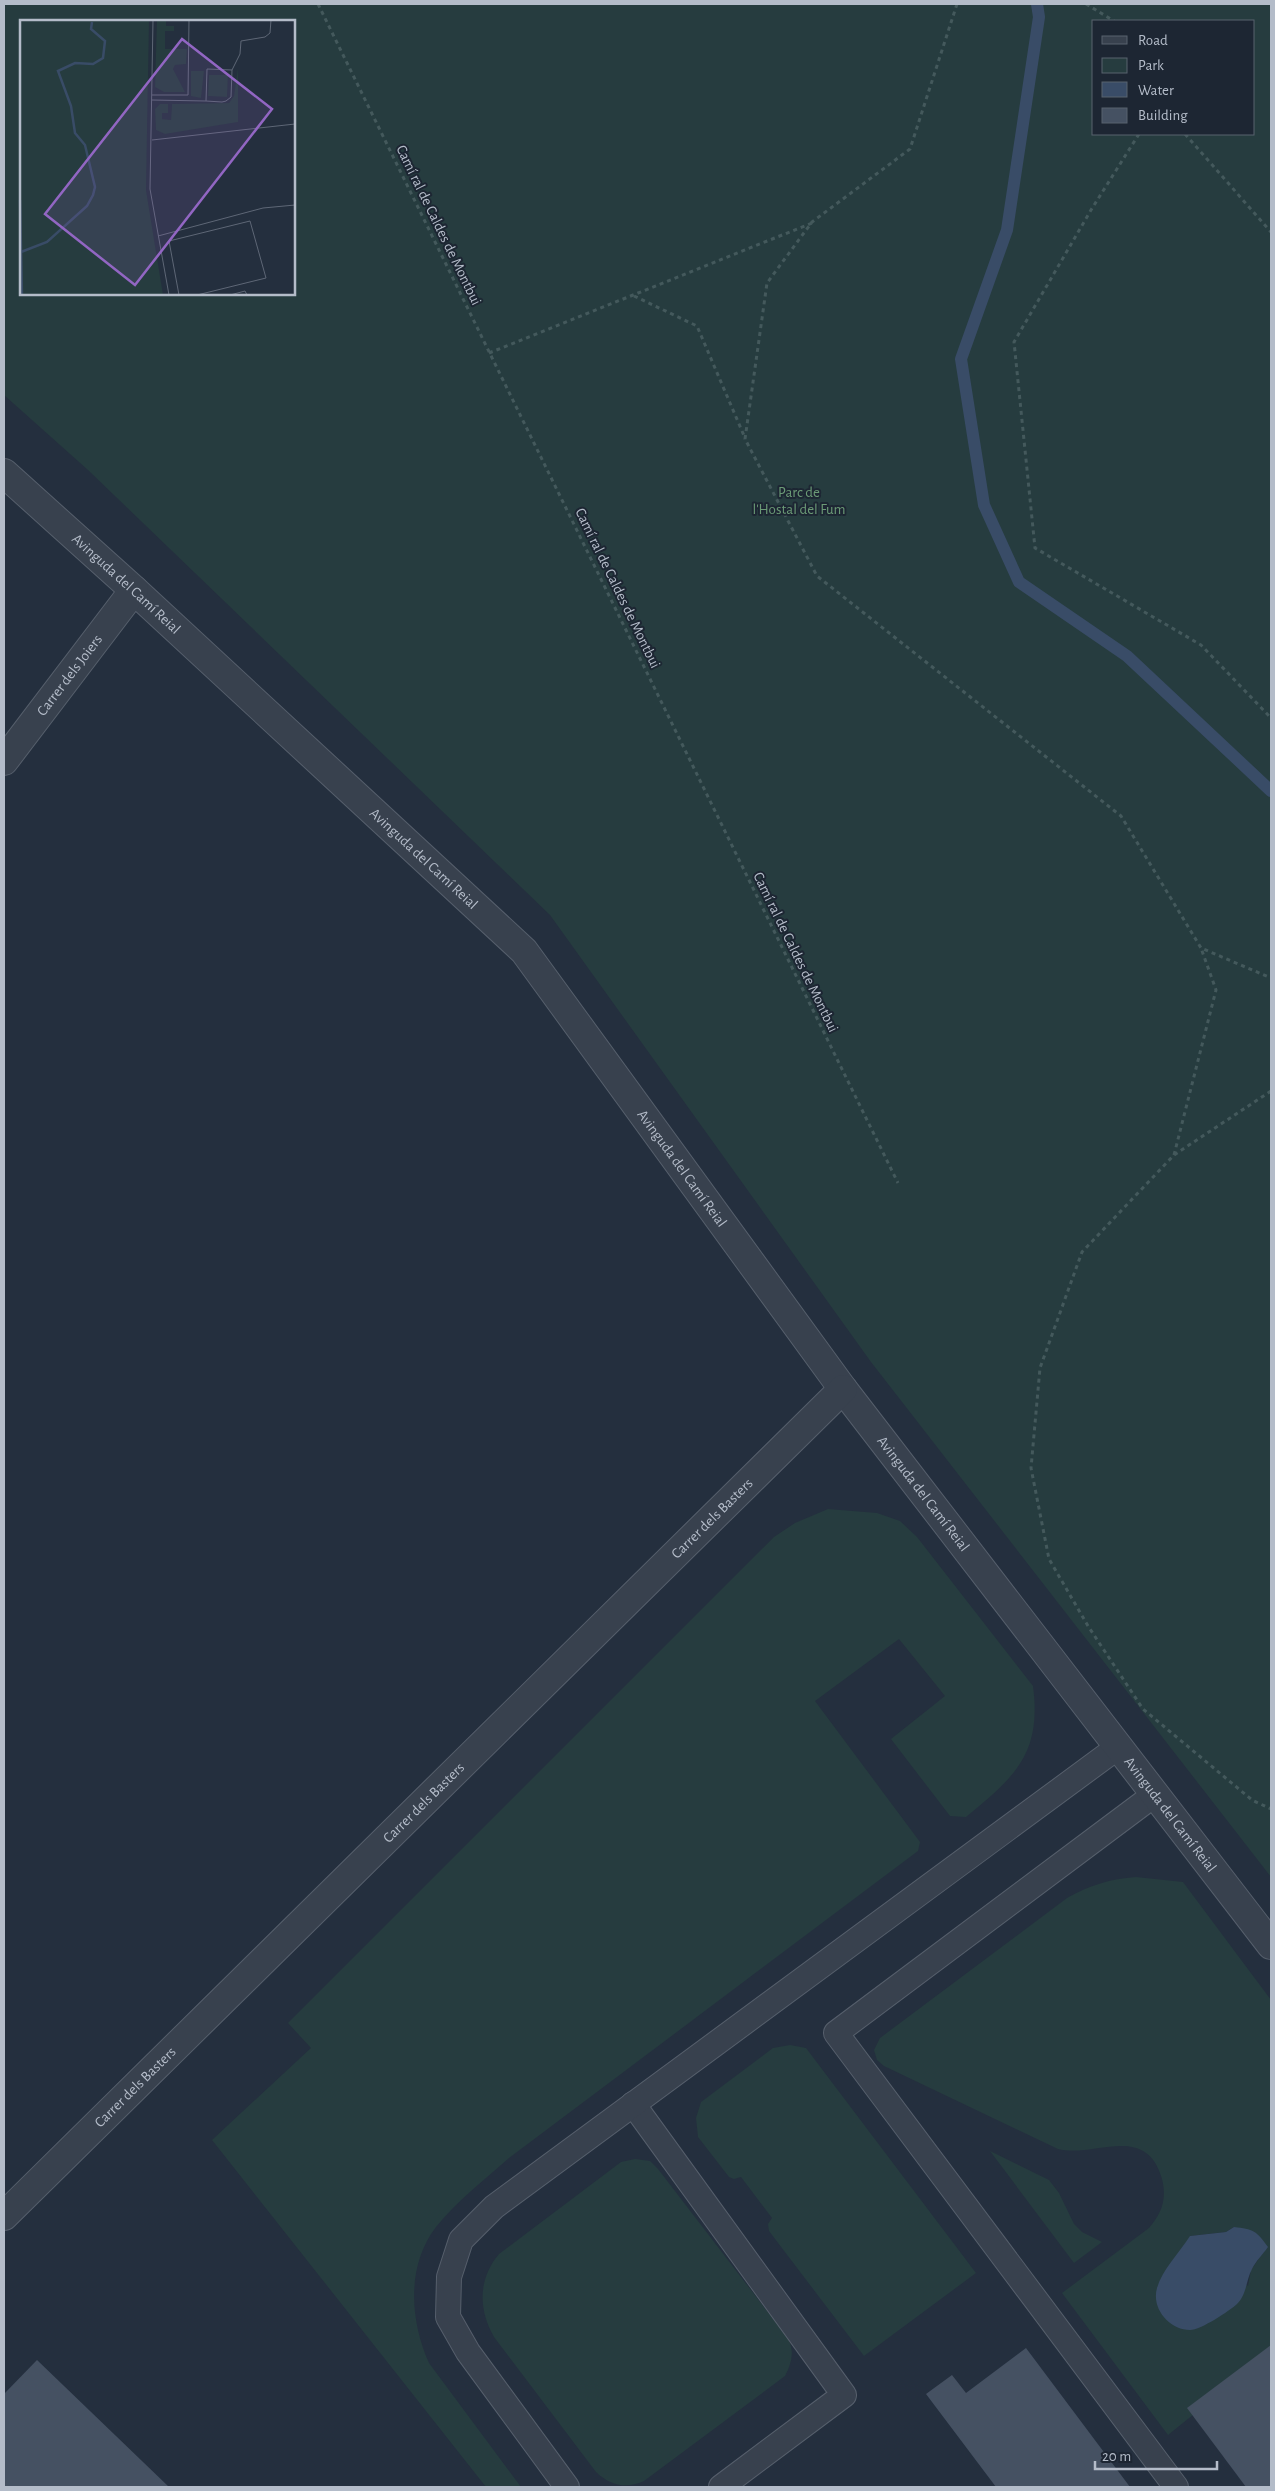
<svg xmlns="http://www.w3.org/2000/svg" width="1275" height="2491" font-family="'Alegreya Sans',sans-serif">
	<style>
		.green { fill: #263c3f; fill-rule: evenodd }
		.water { fill: #394c67 }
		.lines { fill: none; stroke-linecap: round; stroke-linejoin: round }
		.stream { stroke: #394c67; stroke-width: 12 }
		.building { fill: #455162 }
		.service-casing { stroke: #565f6c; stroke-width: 26 }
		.minor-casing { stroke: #565f6c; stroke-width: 30 }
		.path { stroke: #44595c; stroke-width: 3; stroke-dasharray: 4 4; stroke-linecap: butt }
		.service { stroke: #38414e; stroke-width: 24 }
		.minor { stroke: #38414e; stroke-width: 28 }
		.labels { text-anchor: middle; stroke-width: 4; stroke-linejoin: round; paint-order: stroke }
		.street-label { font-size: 15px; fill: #b4bcc9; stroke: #1d2633 }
		.park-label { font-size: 15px; fill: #6b9a76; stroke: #1d2633 }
		.inset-river { fill: none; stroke: #394c67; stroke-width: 2.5 }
		.inset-road { fill: none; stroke: #5e6776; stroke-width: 1 }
		.view { fill: #9266c3; fill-opacity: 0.15; stroke: #9266c3; stroke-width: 2.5 }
		.inset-edge { fill: none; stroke: #b4bcc9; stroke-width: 2.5 }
	</style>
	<rect width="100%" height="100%" fill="#242f3e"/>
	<g class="green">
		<path d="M4,4H1271V1877L871,1362L550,915L88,470L4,395ZM294,21V294H21V21ZM1094,21H1254V134H1094Z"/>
		<path d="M828,1509L877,1513L900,1521L917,1537L1033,1686C1042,1755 1014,1777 966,1817L950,1816L891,1739L945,1696L899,1639L815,1701L920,1842L918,1851L509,2158C484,2180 457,2201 436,2227C406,2266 410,2321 429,2363L521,2487H486L212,2140L311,2048L288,2023L774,1537L795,1523Z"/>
		<path d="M1136,1877L1183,1882L1271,2000V2352L1168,2435L1062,2293L1149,2228C1162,2213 1167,2199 1162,2179C1146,2122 1095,2158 1058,2149L884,2066L877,2060L874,2050L880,2038L1067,1898C1090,1885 1110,1879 1136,1877ZM1234,2227L1267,2247L1251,2270L1248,2286L1190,2236L1226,2232Z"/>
		<polygon points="790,2045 806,2048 976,2273 864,2356 769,2231 768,2224 772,2218 741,2177 734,2179 729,2177 698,2137 696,2118 701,2102 773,2048"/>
		<polygon points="990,2151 1049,2180 1059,2193 1074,2224 1082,2232 1102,2242 1074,2263"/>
		<path d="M635,2159L650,2161L658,2169L787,2337C795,2350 792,2363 785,2376L644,2481C626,2489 611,2486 596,2472L494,2337C478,2309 478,2279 499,2254L621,2162Z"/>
	</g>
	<path class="water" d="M1234,2227C1253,2229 1257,2231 1268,2247C1263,2254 1256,2261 1252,2269C1246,2280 1247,2294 1237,2304C1229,2311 1201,2330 1190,2330C1170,2330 1151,2309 1157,2288C1162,2270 1180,2252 1190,2236L1226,2232Z"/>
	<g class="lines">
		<polyline class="stream" points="1037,4 1039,17 1007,230 961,359 984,505 1019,582 1127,656 1271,791"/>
	</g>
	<g class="building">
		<polygon points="1271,2345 1271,2487 1246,2487 1187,2408"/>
		<polygon points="1026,2348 1130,2487 996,2487 926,2394 952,2375 966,2393"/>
		<polygon points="37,2360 169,2487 4,2487 4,2394"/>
	</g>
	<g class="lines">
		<g class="service-casing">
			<g id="service">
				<polyline points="1154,1795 836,2033 1176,2487"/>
				<polyline points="633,2104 844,2395 721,2487"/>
				<polyline points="567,2487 468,2352 448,2317 449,2277 461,2240 494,2207 1118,1747"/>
			</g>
		</g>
		<g class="minor-casing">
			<g id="minor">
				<path id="s1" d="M4,473L134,590L524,951L843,1389L1271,1945"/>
				<path id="s2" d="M4,761L134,590"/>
				<path id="s3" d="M4,2216L843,1389"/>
			</g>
		</g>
		<g class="path">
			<polyline points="318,4 898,1183"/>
			<polyline points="957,4 910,149 812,222 767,283 745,439 817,576 1121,816 1201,948 1271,978"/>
			<polyline points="1086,4 1114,21"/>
			<polyline points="1139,134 1091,210 1014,342 1035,548 1201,645 1271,718"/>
			<polyline points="1185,134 1271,232"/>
			<polyline points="634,296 697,326 745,438"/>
			<polyline points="489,353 812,223"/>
			<polyline points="1271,1091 1174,1155 1082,1252 1040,1368 1031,1468 1049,1559 1088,1626 1143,1709 1252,1800 1271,1809"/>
			<polyline points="1174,1155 1216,990 1201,948"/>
		</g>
		<use href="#service" class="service"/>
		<use href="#minor" class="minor"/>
	</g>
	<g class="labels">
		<g class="street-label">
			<text transform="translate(439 225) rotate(64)" y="5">Camí ral de Caldes de Montbui</text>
			<text dy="5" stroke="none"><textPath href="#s1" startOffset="165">Avinguda del Camí Reial</textPath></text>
			<text transform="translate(618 588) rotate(64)" y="5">Camí ral de Caldes de Montbui</text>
			<text dy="5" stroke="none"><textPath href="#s2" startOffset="108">Carrer dels Joiers</textPath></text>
			<text dy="5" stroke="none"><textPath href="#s1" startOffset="570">Avinguda del Camí Reial</textPath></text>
			<text transform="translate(796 952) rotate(64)" y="5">Camí ral de Caldes de Montbui</text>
			<text dy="5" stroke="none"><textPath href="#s1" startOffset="975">Avinguda del Camí Reial</textPath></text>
			<text dy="5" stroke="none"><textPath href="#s1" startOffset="1380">Avinguda del Camí Reial</textPath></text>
			<text dy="5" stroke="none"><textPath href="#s3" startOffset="994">Carrer dels Basters</textPath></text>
			<text dy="5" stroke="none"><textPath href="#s3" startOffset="589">Carrer dels Basters</textPath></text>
			<text dy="5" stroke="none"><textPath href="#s1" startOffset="1785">Avinguda del Camí Reial</textPath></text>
			<text dy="5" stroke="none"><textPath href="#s3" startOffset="184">Carrer dels Basters</textPath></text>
		</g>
		<g class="park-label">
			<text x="799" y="497">Parc de<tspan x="799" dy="17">l'Hostal del Fum</tspan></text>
		</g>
	</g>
	<g transform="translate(20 20)">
		<rect width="275" height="275" fill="#242f3e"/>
		<path d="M0,0H129L126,170L143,275H0ZM137,0H146V6H154V11H145V29H167L166,44L155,45L153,49L165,72H144L135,67ZM218,48V102L145,114L136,110L135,89L140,84H148V93H142V99L151,100L152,84L209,83L214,76ZM171,51H184L181,78L171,76ZM189,55H208L207,77L188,76Z" fill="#263c3f"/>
		<path class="inset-river" d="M0,180L2,275M1,232L27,222L67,186L73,175L75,167L65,125L55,113L51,86L38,51L55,43L73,44L83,38L85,21L71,9L72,2"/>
		<path class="inset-road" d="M133,0L130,169L149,275M212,50L220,34L221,21L245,17L250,13L251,0M132,75H168L169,0M132,80L186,81L202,82L206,81L211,77L212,50L187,49L186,81M132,120L275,104M138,216L243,188L275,185M159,275L149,221L230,201L246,258L177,275M210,275L225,271L227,275"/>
		<path class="view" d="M162,19L252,89L115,265L25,194Z"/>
		<rect width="275" height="275" class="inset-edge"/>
	</g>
	<rect width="1275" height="2491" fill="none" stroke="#b4bcc9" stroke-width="10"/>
	<rect x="1092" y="20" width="162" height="115" fill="#1d2633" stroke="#59626f"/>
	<rect x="1102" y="36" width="25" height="8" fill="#38414e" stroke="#59626f"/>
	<text x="1138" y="45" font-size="15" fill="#b4bcc9">Road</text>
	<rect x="1102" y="58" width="25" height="15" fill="#263c3f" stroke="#59626f"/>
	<text x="1138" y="70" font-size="15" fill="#b4bcc9">Park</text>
	<rect x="1102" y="82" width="25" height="15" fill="#394c67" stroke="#59626f"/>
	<text x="1138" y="95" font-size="15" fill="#b4bcc9">Water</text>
	<rect x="1102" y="108" width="25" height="15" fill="#455162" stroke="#59626f"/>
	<text x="1138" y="120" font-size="15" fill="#b4bcc9">Building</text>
	<path d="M1095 2461v8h122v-8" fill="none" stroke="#b4bcc9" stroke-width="2.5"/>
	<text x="1102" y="2461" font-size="15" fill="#b4bcc9" stroke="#1d2633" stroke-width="4" paint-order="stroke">20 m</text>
</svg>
